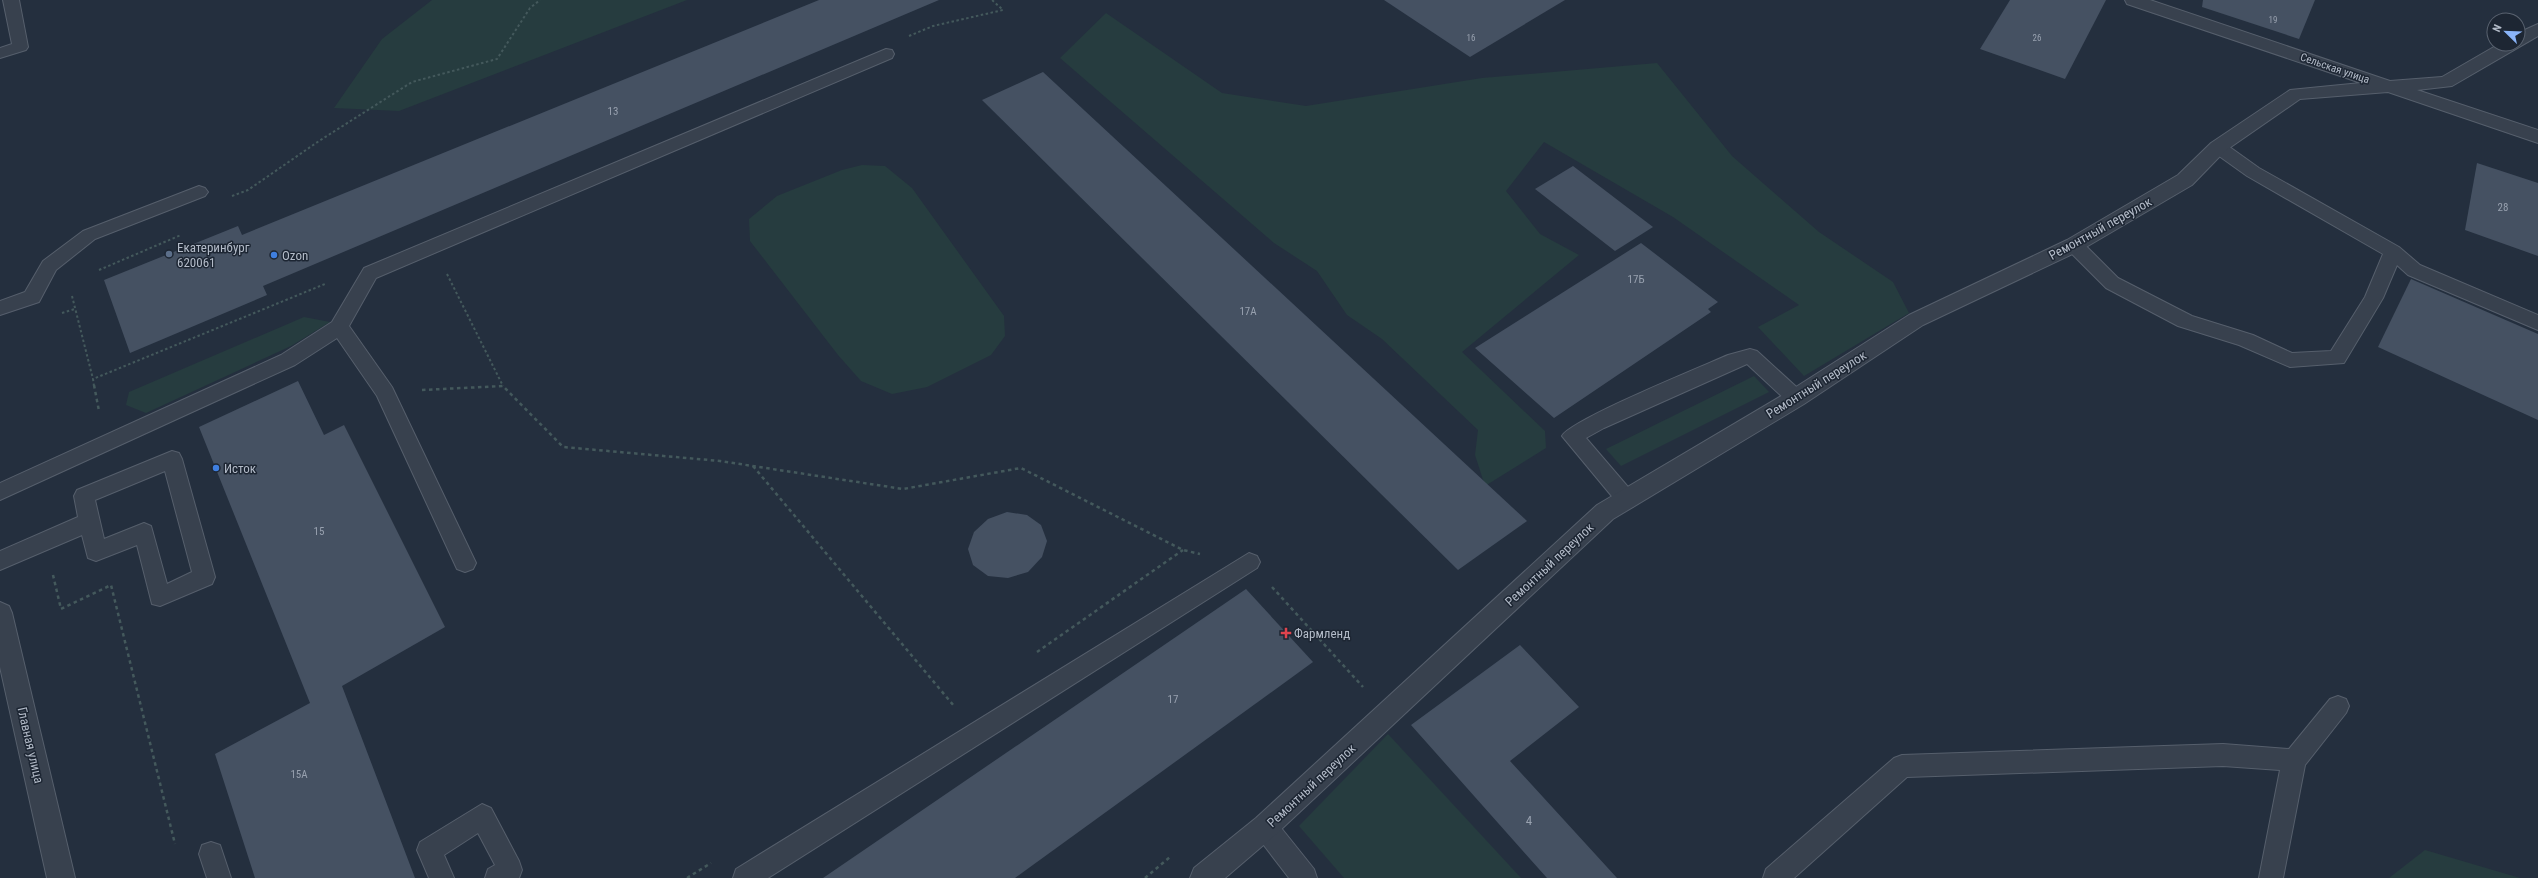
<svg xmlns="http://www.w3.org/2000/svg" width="2538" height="878" font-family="'Roboto Condensed',sans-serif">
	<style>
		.green { fill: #263c3f }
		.building { fill: #455162 }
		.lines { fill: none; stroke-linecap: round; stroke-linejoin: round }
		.service-casing { stroke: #565f6c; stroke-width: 2 }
		.minor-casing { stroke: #565f6c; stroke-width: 2 }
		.tertiary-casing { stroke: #565f6c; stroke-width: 2 }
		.path-far1 { stroke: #44595c; stroke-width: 2; stroke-dasharray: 2.5 2.5; stroke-linecap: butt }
		.path { stroke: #44595c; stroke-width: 2.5; stroke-dasharray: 3.5 3.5; stroke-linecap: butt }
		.service { fill: #38414e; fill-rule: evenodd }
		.minor { fill: #38414e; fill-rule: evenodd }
		.tertiary { fill: #38414e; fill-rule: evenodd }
		.service-dot { fill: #5c6f8a; stroke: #1d2633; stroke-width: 1.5 }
		.shop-dot { fill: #3f7fe0; stroke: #1d2633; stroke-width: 1.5 }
		.health-dot { fill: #e0444e; stroke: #1d2633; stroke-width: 1.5 }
		.labels { text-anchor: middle; stroke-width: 3; stroke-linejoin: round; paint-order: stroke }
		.far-number-label { font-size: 9px; fill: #98a1af }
		.far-street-label { font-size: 11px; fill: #b4bcc9; stroke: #1d2633 }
		.number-label { font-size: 11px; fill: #98a1af }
		.street-label { font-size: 13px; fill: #b4bcc9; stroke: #1d2633 }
		.poi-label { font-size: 13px; fill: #b4bcc9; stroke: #1d2633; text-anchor: start }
		.near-number-label { font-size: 13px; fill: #98a1af }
	</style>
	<rect width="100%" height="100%" fill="#242f3e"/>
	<g class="green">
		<polygon points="432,0 687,0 399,111 334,108 382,39"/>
		<polygon points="1106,13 1222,93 1306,106 1482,78 1657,63 1732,156 1819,232 1893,282 1909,313 1804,376 1758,327 1799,305 1673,217 1544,142 1506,191 1540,234 1579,255 1462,352 1545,431 1546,448 1485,486 1475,455 1478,430 1382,339 1347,315 1317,271 1274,243 1060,58"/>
		<polygon points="862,165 885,166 912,188 1004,316 1005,336 991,355 927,387 892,394 861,381 838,355 750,241 749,219 777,196 842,170"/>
		<polygon points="304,317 330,322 291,346 146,413 126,405 129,392"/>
		<polygon points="1754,376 1769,392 1621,466 1606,449"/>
		<polygon points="1388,734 1521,878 1344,878 1299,826"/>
		<polygon points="2425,850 2520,878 2389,878"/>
	</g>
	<g class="building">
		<polygon points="819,0 939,0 263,286 267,295 130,353 104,280 238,226 242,235"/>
		<polygon points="1384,0 1565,0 1470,57"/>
		<polygon points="2010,0 2106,0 2065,79 1980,49"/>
		<polygon points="2203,0 2315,0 2299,39 2202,7"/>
		<polygon points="1043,72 1527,521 1458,570 982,100"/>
		<polygon points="2477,163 2538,183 2538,256 2465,230"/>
		<polygon points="1573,166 1653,227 1615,251 1535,189"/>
		<polygon points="1641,243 1718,302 1708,309 1711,312 1554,418 1475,348"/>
		<polygon points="2411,279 2538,334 2538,420 2378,347"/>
		<polygon points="298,381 324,435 344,425 445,627 342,686 415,878 255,878 215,754 310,703 199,427"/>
		<polygon points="1007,512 1027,515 1041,525 1047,541 1042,557 1028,572 1008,578 988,576 973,565 968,549 974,532 988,519"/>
		<polygon points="1246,589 1313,662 1015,878 823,878"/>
		<polygon points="1520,645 1579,707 1510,761 1617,878 1547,878 1411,725"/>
	</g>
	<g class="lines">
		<g class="service-casing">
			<g id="service">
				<polygon points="3,0 19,0 28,47 26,50 0,58 0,48 12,44"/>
				<polygon points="886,49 892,50 894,54 892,58 376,278 349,326 392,387 476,563 473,569 465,572 457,569 377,396 337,338 295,365 0,500 0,483 281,355 332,322 364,268"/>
				<polygon points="2218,141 2224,143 2259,168 2399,247 2420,265 2538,315 2538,330 2408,275 2397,265 2383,298 2344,363 2290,367 2239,345 2178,326 2106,288 2068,250 2065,245 2068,240 2074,239 2080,240 2118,278 2192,316 2253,335 2292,353 2331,351 2365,297 2383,254 2247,176 2212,151 2210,147 2212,143"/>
				<polygon points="199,186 205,188 208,192 205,196 95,239 56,270 39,302 0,315 0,301 25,292 43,261 83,231"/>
				<path d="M1750,349L1757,351L1803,393L1806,398L1803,403L1796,406L1789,403L1747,364L1604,428L1586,438L1634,494L1637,500L1634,506L1627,509L1620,506L1562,436C1570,420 1703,366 1728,355Z"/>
				<path d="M172,451L179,453L182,459L215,577L212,584L160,606L152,604L137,545L96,561L88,558L82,535L0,570V551L78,517L74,496L77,490ZM165,471L192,572L167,584L151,526L144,523L104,539L95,500Z"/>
				<polygon points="1249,553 1257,556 1260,562 1257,568 768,878 733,878 736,869"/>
				<polygon points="2338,696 2346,699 2349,706 2346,713 2305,765 2283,878 2259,878 2280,770 2223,766 1907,777 1794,878 1763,878 1766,869 1894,758 1902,755 2223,744 2289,749 2330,699"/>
				<polygon points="482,804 491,808 519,861 522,870 519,878 485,878 488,869 495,865 478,833 444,855 454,878 429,878 417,850 420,842"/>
				<polygon points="1265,815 1274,819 1314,869 1317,878 1289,878 1256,835 1253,827 1256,819"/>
				<polygon points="211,842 220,845 231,878 207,878 199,854 202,845"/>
			</g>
		</g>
		<g class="minor-casing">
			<polygon id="minor" points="2125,0 2150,0 2390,81 2442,77 2499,44 2518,44 2518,33 2538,24 2538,36 2452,86 2417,90 2538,130 2538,143 2388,92 2300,99 2225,151 2192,185 2081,250 1923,325 1804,404 1613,519 1274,836 1225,878 1190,878 1194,868 1256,818 1597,505 1788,392 1909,315 2067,240 2178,175 2211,143 2290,90 2361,83 2127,4"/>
		</g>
		<g class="tertiary-casing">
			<polygon id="tertiary" points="0,602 9,606 12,613 75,878 47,878 0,667"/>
		</g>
		<g class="path-far1">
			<polyline points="909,36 933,26 1003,10 992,0"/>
			<polyline points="232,196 248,190 319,141 412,82 497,59 530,8 540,0"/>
			<polyline points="99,270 181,235"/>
			<polyline points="447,274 503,386"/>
			<polyline points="72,296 93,379"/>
			<polyline points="62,313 75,309"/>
			<polyline points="94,386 93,379 325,284"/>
		</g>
		<g class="path">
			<polyline points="94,385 99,411"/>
			<polyline points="422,390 503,386 563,447 720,461 903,489 1021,468 1183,550 1200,554"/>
			<polyline points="753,466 954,706"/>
			<polyline points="53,575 61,609 111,585 175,844"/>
			<polyline points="1272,587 1363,687"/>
			<polyline points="1037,652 1183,550"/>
			<polyline points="687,878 711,863"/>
			<polyline points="1145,878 1170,857"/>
		</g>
		<use href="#service" class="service"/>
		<use href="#minor" class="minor"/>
		<use href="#tertiary" class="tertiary"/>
	</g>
	<circle class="service-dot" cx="169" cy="254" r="4"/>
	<g class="shop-dot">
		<circle cx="274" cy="255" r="4"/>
		<circle cx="216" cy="468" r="4"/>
	</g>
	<path class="health-dot" d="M1284 627h4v4h4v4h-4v4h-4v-4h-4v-4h4z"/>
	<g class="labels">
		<g class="far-number-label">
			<text x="2273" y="23">19</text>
			<text x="1471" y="41">16</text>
			<text x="2037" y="41">26</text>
		</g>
		<g class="far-street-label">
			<text transform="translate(2335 68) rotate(19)" y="4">Сельская улица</text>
		</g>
		<g class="number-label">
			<text x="613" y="115">13</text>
			<text x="2503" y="211">28</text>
			<text x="1636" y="283">17Б</text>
			<text x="1248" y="315">17А</text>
			<text x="319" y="535">15</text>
			<text x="1173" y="703">17</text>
			<text x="299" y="778">15А</text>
		</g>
		<g class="street-label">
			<text transform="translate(2100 228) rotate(-29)" y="5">Ремонтный переулок</text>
			<text transform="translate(1816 384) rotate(-32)" y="5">Ремонтный переулок</text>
			<text transform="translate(1549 564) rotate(-43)" y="5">Ремонтный переулок</text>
			<text transform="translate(31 745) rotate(77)" y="5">Главная улица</text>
			<text transform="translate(1311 785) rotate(-43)" y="5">Ремонтный переулок</text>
		</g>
		<g class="poi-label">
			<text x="177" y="252">Екатеринбург<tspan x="177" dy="15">620061</tspan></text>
			<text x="282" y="260">Ozon</text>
			<text x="224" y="473">Исток</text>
			<text x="1294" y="638">Фармленд</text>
		</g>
		<g class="near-number-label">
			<text x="1529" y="825">4</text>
		</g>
	</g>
	<g transform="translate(2506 32) rotate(293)"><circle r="19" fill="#1d2633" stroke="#59626f"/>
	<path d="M0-3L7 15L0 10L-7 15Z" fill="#8ab4f8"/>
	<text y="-6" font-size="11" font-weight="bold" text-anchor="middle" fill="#b4bcc9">N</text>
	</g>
</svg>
